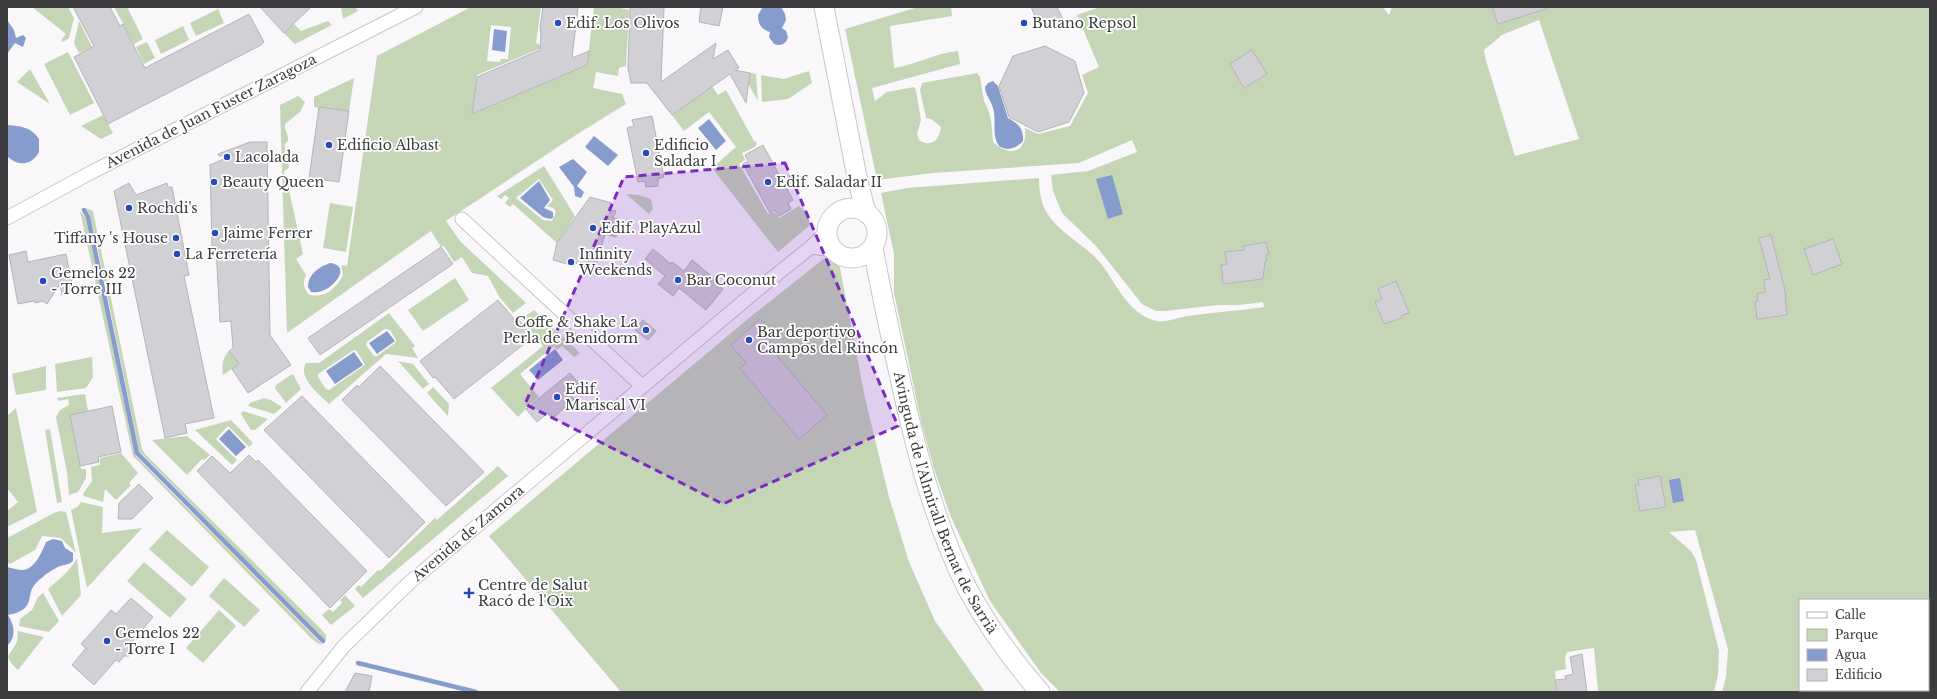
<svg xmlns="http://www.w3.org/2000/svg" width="1937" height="699" font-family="'Libre Baskerville',serif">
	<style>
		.green { fill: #c5d6b7; fill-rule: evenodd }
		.water { fill: #869ccc }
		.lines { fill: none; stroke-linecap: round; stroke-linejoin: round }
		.stream { stroke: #869ccc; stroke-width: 4.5 }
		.building { fill: #d1d0d4; stroke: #b5b4b8 }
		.street-casing { stroke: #c9c7ca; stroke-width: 15 }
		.secondary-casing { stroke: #c9c7ca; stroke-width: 21 }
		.street { stroke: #fff; stroke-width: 13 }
		.secondary { stroke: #fff; stroke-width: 19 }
		.marked { fill: #7b2cbf; fill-opacity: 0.2; stroke: #7b2cbf; stroke-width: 3; stroke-dasharray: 8 5; stroke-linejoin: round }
		.poi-dot { fill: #2a49b8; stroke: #fff; stroke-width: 1.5 }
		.labels { text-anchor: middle; stroke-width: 3.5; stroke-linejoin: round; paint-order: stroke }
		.poi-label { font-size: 14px; fill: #3c3b3d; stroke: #fff; text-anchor: start }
		.street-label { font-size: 14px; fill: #3c3b3d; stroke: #fff }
	</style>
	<rect width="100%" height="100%" fill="#f9f7fa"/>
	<g class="green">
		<polygon points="32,7 68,7 74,18 69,38 63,42 61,40 66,34"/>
		<polygon points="114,7 127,7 143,39 134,44"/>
		<polygon points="341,7 355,7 358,11 343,19"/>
		<path d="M471,7H541L536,43L544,47L477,75L473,114L587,65L594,7H616L629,10L626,66L619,68L618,76L596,72L593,88L622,94L626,104L579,133L446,221L460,241L526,303L513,313L500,298L488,276L472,273L462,257L454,262L444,246L441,247L431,231L287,333L280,105L298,96L305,102L300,112L285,124C284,131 289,134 288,141L285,144V157L288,159L289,168L284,171L285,183L289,190L303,254L296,259L306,275C303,283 303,286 308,294C323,300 338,288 343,274L341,265L347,266L377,56ZM491,25L511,27L508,59H501L500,62L487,61Z"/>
		<path d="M918,7H951L952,16L890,26L894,68C916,65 935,53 958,51L960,64L872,88L875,101L887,92L914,87L916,90L921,120L917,134L919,140C931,148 939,141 941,127L931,119L926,118L920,90L922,83L977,73L980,77L984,101L988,109L991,120L993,142C1010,158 1028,152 1025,128L1038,134L1070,126L1088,93L1082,75L1099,67L1077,15L1100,7H1383L1389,15L1392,7H1930V678L1928,679V600H1800V690H1879L1870,692H1722L1726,677L1728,649L1695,530L1669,532L1691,551L1696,560L1719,651L1718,675L1714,692H1598L1594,648L1567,652L1565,658L1566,669L1555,671L1557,692H1060L1041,673L990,601L951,517L934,469L921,421L894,293V254L881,193L907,188L1039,178C1039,190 1041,203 1047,213C1059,232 1078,241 1094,256C1115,276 1123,312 1156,321C1165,323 1179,317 1188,316C1213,312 1239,311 1264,307L1263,302L1239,305H1218L1165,311H1156L1142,304L1096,246L1062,213L1053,191L1051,175L1088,171L1137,152L1132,140L1079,163L933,173L877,180L845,29ZM1539,20L1579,139L1515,156L1485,57L1484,50L1502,35Z"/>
		<polygon points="218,9 224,23 196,36 190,23"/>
		<polygon points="79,21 92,47 79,53 74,43"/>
		<polygon points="328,21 332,25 295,44 284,33 294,24 301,31"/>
		<polygon points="183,26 189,40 161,54 155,40"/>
		<polygon points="147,42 155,58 144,64 136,47"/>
		<polygon points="68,52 94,103 70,115 44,64"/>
		<polygon points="30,69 50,104 17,82"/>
		<polygon points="741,71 756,74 758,101"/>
		<polygon points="809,71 812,83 788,99 762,102 761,75 784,79"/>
		<polygon points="354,78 349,111 314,107 314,97"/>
		<polygon points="712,86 718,95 726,90 754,141 757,143 755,147 742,153 745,160 739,164 768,214 775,212 779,218 799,206 809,216 809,226 778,252 712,168 736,147 709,112 684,131 672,115"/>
		<polygon points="103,115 113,133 101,139 81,126"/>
		<path d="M544,166L575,216L557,243L513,204L510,207L505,203L509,198L505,195L501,199L497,196ZM539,179L553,200L547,206L553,208L556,211L552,221L543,220L516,198Z"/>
		<polygon points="626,194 639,195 651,199 653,209 649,214"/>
		<polygon points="330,203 353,207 346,252 323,248"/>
		<polygon points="86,208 93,211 95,221 142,449 145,454 321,629 326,635 326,641 139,451 98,250 90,216"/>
		<polygon points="80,211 86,218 136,456 323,645 317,643 311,638 133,456"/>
		<polygon points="826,257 839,262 840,268 865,398 889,497 909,562 935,621 985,692 621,692 489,536 749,318"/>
		<polygon points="455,278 469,300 423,331 408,310"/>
		<polygon points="534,310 580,353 574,357 562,346 557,350 554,346 520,374 539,397 525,408 526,409 518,417 491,388 543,346 521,319"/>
		<path d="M389,313L415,346L412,348L418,358L386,354L329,404C320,395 297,378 306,363H319ZM385,329L390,330L396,340L395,343L377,356H374L366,345L367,342ZM354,350L357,351L365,365L329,390L326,389L318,377V374Z"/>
		<path d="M229,351L239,364L223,375C222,366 222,358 229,351Z"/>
		<polygon points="92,357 93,377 86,388 57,392 55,364"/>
		<polygon points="398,361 413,364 429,384 423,389"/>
		<polygon points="46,366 46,390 16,395 12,374"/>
		<polygon points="292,374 294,376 301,389 286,403 275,388 276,385"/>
		<polygon points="433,387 449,404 448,416 427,393"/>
		<polygon points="85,394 88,411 70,415 81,469 86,469 86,478 78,492 69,495 67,472 56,417 60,410 69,405 68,399 59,401 57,398"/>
		<polygon points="264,398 271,400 282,407 274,414 248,406 250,403"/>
		<polygon points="16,408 37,512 7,527 7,511 18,502 7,488 7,416"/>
		<polygon points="243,411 268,419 255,430 251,430 241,414"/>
		<polygon points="231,420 253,443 249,447 228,426 216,439 237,460 232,465 195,430"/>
		<polygon points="50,429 62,502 57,503 45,430"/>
		<polygon points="187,436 210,455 204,460 202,459 187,475 152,440"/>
		<polygon points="121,453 138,473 129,483 131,485 116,500 105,489 103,502 84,496 83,494 92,481 91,467 100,465 100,458"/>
		<polygon points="498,466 508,476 363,598 355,589 359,585 361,587 378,570 380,571 435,518 437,520"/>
		<polygon points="81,502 103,507 102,533 142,528 87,588 71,510 77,507"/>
		<polygon points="60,511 66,512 76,553 61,538 42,536 35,550 10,564 7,562 7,538 54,513"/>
		<polygon points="167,530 209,567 192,587 149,549"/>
		<path d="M77,558L81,595L62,616L48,589C57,581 72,569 77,558Z"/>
		<polygon points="144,562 187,599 170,618 127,581"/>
		<polygon points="224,578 260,610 244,627 209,596"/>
		<polygon points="43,593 59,621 49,632 19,626 20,619 32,610 38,597"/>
		<polygon points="345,595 355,606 331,625 322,615 329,609 333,612 342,603 340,600"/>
		<polygon points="219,610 236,626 203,663 186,648"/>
		<path d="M18,631L44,637L18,670C0,653 12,656 17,641C18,638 17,634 18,631Z"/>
	</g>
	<g class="water">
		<path d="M763,7H781L785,14L786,20L782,28L786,31L788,37C786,45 780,46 774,44L769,37L770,32C761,29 758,24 758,15Z"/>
		<polygon points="7,20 14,30 16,38 23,35 26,38 23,47 15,43 7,54"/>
		<polygon points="494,29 507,31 505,52 492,50"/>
		<path d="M993,81L998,86L1008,118C1018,123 1024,129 1023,141C1016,148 1009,152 999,146C991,134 997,121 993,108C991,100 985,95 985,87L988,83Z"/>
		<polygon points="709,119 726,141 716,150 698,128"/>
		<path d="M7,125C21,126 31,127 39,139V152C32,165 19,167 8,157Z"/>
		<polygon points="594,136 618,155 608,166 585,147"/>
		<polygon points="573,159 587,172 577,186 584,192 581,198 575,196 574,187 559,167"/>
		<polygon points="1112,175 1123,214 1108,219 1096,179"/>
		<polygon points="539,181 550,200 544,208 553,212 553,218 550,219 543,217 520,198"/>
		<path d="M330,263C355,266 329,296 311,292L308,287C308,274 319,267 330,263Z"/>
		<polygon points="387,331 395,341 377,354 369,343"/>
		<polygon points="555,349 563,360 538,380 529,370"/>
		<polygon points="354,352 363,365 335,384 326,371"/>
		<polygon points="229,429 246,447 236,456 219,439"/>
		<polygon points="1680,478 1684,501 1673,503 1669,480"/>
		<path d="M53,539L62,541L65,548L73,553V561C68,566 62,564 56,568C50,571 42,577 37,582C23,595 39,609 8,615C14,624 17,637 7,646V567C12,568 18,570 23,570C35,569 42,552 46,542Z"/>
	</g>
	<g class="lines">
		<g class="stream">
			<polyline points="84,210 88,217 137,453 323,641"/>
			<polyline points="358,663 476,692"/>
		</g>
	</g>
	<g class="building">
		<polygon points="73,7 110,7 120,26 123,24 145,68 249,14 264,42 261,45 108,124 74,57 94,46"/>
		<polygon points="260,7 311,7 284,33"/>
		<polygon points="543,7 578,7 572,58 589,51 587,65 472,114 477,77 540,50 541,34 540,28"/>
		<polygon points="630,7 664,7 661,82 716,43 713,59 728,50 739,68 735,70 750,73 746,103 730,74 672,115 647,83 631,83 628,68"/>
		<polygon points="701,7 723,7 719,26 699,22"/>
		<polygon points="1031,7 1057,7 1063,19 1040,27"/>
		<polygon points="1492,7 1546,7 1546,9 1498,24"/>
		<polygon points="1045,46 1075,61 1084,93 1069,122 1038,132 1009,117 999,86 1013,56"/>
		<polygon points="1252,50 1267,74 1244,88 1230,64"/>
		<polygon points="319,107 349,111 339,182 309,178"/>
		<polygon points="652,116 664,177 658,179 658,186 646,187 645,181 638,182 627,128 634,126 632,120"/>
		<polygon points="250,142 267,142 270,335 291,365 248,393 232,369 239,364 229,351 233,348 231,321 220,322 216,246 212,246 210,165 233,155 219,156 218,154"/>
		<polygon points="763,145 793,200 788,203 791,209 779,216 775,210 770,213 743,164 748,161 745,155"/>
		<polygon points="129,183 136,195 167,183 168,187 172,187 189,275 184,276 214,418 185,424 187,433 165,438 114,191"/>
		<polygon points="590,197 612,203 610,210 616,211 613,218 620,220 616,237 605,234 595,269 575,263 574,266 553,260 557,243"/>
		<polygon points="1771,235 1785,290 1787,315 1757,319 1755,302 1758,301 1757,294 1765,292 1764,280 1770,279 1759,238"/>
		<polygon points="1833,239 1842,264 1813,275 1804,249"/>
		<polygon points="1266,242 1269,254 1266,255 1267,261 1265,261 1263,279 1223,284 1221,265 1227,264 1225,252 1244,250 1243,246"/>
		<polygon points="441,247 453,264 320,355 308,338"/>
		<polygon points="653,249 671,264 672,262 684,271 692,260 715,279 713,281 723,289 706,310 679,288 673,296 658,284 665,276 645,259"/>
		<polygon points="26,251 28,262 66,254 74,293 62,295 60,284 47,304 43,301 35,303 34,301 18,304 9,255"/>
		<polygon points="1396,281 1409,313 1401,316 1402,318 1384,324 1375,302 1382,299 1378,289"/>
		<polygon points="498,300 517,322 519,320 533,337 454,399 435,377 433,378 420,361"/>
		<polygon points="760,319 776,337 767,344 827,415 799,439 740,368 746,363 731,345"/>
		<polygon points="643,320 656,331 648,340 635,330"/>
		<polygon points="380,366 484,472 446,506 342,400 357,385 359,387"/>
		<polygon points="570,373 581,386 570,395 574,399 552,419 548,413 537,422 526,409"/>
		<polygon points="302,396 425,522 389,558 264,430"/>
		<polygon points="112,406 121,452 98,457 99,462 80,466 70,415"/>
		<polygon points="249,455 256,462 258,460 367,571 330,608 197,471 212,456 230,473"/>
		<polygon points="1660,476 1666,507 1640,511 1635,485 1639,485 1638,480"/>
		<polygon points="139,484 153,498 132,519 118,519 119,503"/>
		<polygon points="131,598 153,617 131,643 134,645 129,651 129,656 124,656 119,662 116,660 94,685 72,665 86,648 81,644 92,632 111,610 116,614"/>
		<polygon points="1582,654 1587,692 1557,692 1555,680 1566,679 1565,676 1573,674 1570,657"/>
		<polygon points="355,673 372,676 369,692 345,692"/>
	</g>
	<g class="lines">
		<g class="street-casing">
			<g id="street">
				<polyline points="7,218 90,173 416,7"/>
				<polyline points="462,219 642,386"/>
				<polyline points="811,247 834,250"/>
				<polyline points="307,692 344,646 409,583 756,291 811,247 827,231"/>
			</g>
		</g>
		<g class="secondary-casing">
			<g id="secondary">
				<polyline points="824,7 857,177 866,213"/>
				<circle cx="852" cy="233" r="25"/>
				<path id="s1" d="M873,247C880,288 889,328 898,369C914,443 933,520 967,588C987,625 1012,660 1040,692"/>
			</g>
		</g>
		<use href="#street" class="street"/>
		<use href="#secondary" class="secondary"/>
	</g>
	<path class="marked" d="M785,163L898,426L723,504L525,404L624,177Z"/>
	<g class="poi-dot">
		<circle cx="558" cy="23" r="4"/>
		<circle cx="1024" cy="23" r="4"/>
		<circle cx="329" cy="145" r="4"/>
		<circle cx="646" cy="153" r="4"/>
		<circle cx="227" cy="157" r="4"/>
		<circle cx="214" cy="182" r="4"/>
		<circle cx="768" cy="182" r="4"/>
		<circle cx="129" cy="208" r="4"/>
		<circle cx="593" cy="228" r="4"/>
		<circle cx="215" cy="233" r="4"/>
		<circle cx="176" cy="238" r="4"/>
		<circle cx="177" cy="254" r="4"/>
		<circle cx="571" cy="262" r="4"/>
		<circle cx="678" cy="280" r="4"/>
		<circle cx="43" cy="281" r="4"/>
		<circle cx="646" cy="330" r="4"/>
		<circle cx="749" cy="340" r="4"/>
		<circle cx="557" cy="397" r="4"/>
		<path d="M467 587h4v4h4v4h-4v4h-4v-4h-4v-4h4z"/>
		<circle cx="107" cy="641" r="4"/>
	</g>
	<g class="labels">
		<g class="poi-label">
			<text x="566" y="28">Edif. Los Olivos</text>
			<text x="1032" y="28">Butano Repsol</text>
			<text x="337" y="150">Edificio Albast</text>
			<text x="654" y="150">Edificio<tspan x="654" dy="16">Saladar I</tspan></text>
			<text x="235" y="162">Lacolada</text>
			<text x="222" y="187">Beauty Queen</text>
			<text x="776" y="187">Edif. Saladar II</text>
			<text x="137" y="213">Rochdi's</text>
			<text x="601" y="233">Edif. PlayAzul</text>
			<text x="223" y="238">Jaime Ferrer</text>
			<text x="168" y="243" text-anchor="end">Tiffany 's House</text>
			<text x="185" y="259">La Ferretería</text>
			<text x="579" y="259">Infinity<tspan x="579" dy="16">Weekends</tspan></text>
			<text x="51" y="278">Gemelos 22<tspan x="51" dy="16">- Torre III</tspan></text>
			<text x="686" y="285">Bar Coconut</text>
			<text x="638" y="327" text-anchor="end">Coffe &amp; Shake La<tspan x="638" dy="16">Perla de Benidorm</tspan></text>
			<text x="757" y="337">Bar deportivo<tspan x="757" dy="16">Campos del Rincón</tspan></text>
			<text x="565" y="394">Edif.<tspan x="565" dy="16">Mariscal VI</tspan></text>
			<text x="478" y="590">Centre de Salut<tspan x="478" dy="16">Racó de l'Oix</tspan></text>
			<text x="115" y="638">Gemelos 22<tspan x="115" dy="16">- Torre I</tspan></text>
		</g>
		<g class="street-label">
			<text transform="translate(211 111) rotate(-27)" y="5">Avenida de Juan Fuster Zaragoza</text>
			<text dy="5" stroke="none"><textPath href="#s1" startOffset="267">Avinguda de l'Almirall Bernat de Sarrià</textPath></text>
			<text transform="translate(468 533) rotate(-40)" y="5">Avenida de Zamora</text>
		</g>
	</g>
	<rect width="1937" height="699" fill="none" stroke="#3c3b3d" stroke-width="16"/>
	<rect x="1799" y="599" width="130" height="92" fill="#ffffff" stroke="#b1b1b1"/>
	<rect x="1807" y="612" width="20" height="6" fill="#ffffff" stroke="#b1b1b1"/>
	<text x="1835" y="619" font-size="12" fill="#3c3b3d">Calle</text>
	<rect x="1807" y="629" width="20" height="12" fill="#c5d6b7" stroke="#b1b1b1"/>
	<text x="1835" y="639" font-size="12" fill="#3c3b3d">Parque</text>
	<rect x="1807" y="649" width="20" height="12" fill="#869ccc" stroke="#b1b1b1"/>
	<text x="1835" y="659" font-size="12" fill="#3c3b3d">Agua</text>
	<rect x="1807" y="669" width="20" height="12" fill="#d1d0d4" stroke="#b1b1b1"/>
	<text x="1835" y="679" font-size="12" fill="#3c3b3d">Edificio</text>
</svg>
